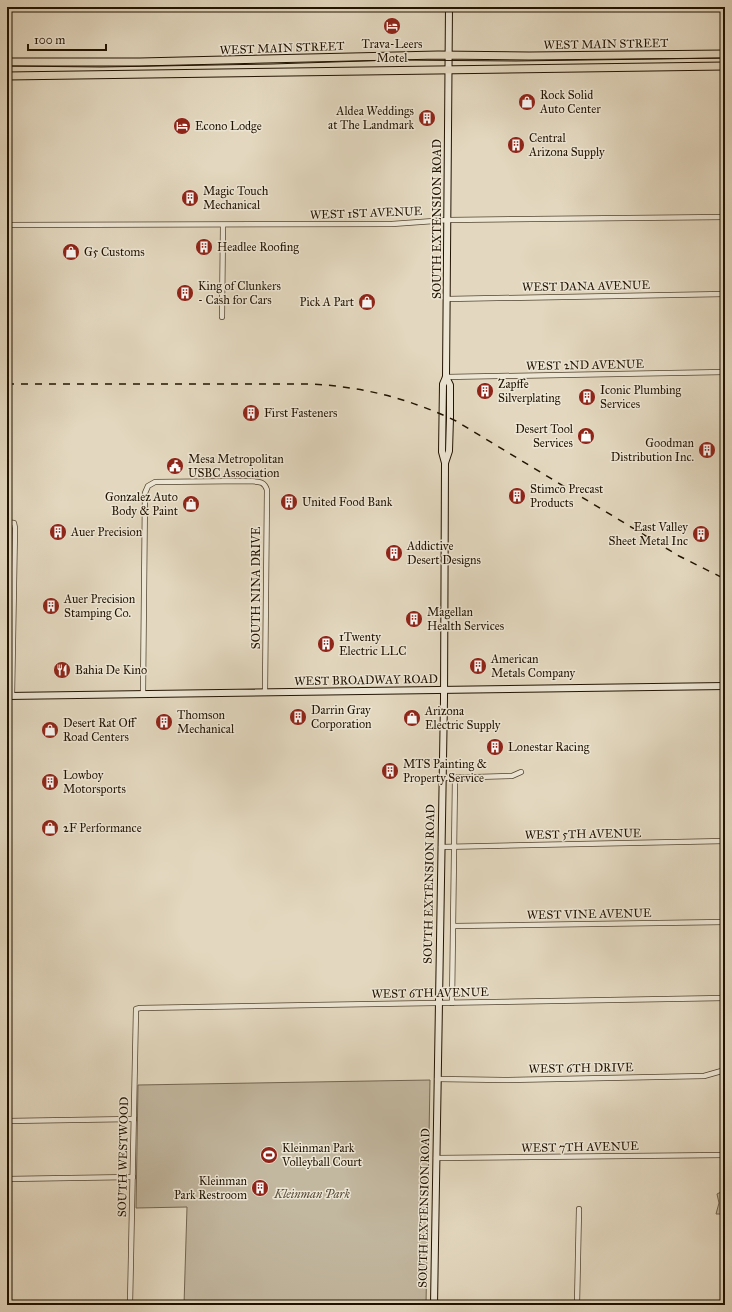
<svg xmlns="http://www.w3.org/2000/svg" width="732" height="1312" font-family="'IM FELL Great Primer',serif">
	<style>
		.green { fill: #c2b79f; stroke: #726550 }
		.lines { fill: none; stroke-linecap: round; stroke-linejoin: round }
		.street-casing { stroke: #524430; stroke-width: 6 }
		.secondary-casing { stroke: #211300; stroke-width: 8 }
		.primary-casing { stroke: #211300; stroke-width: 9 }
		.street { stroke: #ede6d5; stroke-width: 4.5 }
		.secondary { stroke: #ede6d5; stroke-width: 6 }
		.primary { stroke: #e3d8bf; stroke-width: 7 }
		.tram { stroke: #211300; stroke-width: 1 }
		.rail { stroke: #211300; stroke-width: 1.5; stroke-dasharray: 7 7; stroke-linecap: butt }
		.labels { text-anchor: middle; stroke-width: 3; stroke-linejoin: round; paint-order: stroke }
		.poi-label { font-size: 12px; fill: #211300; stroke: #ede6d5; text-anchor: start }
		.street-label { font-size: 12px; fill: #211300; stroke: #ede6d5 }
		.park-label { font-size: 12px; font-style: italic; fill: #594c38; stroke: #ede6d5 }
	</style>
	<rect width="100%" height="100%" fill="#e3d8bf"/>
	<filter id="stains"><feTurbulence type="fractalNoise" baseFrequency=".005" numOctaves="4"/><feColorMatrix values="0 0 0 0 .2 0 0 0 0 .09 0 0 0 0 .02 0 0 0 .5 -.17"/></filter>
	<radialGradient id="worn" r=".72"><stop offset=".6" stop-color="#630" stop-opacity="0"/><stop offset="1" stop-color="#630" stop-opacity=".3"/></radialGradient>
	<g class="green">
		<polygon points="430,1080 426,1305 184,1305 187,1207 136,1208 138,1085"/>
		<polygon points="723,1191 725,1192 725,1214 716,1214 719,1203 717,1194"/>
	</g>
	<g class="lines">
		<g class="street-casing">
			<g id="street">
				<polyline points="7,225 392,224 448,220 725,217"/>
				<polyline points="447,299 725,294"/>
				<polyline points="222,317 223,226"/>
				<polyline points="446,377 725,372"/>
				<polyline points="7,522 14,523 15,528 12,696"/>
				<path d="M143,694L145,493L148,486L155,482L248,481C257,482 264,480 267,490L265,692"/>
				<polyline points="442,778 512,776 521,772"/>
				<polyline points="441,847 725,841"/>
				<polyline points="454,926 725,922"/>
				<polyline points="452,1003 455,778"/>
				<polyline points="437,1079 504,1080 704,1076 725,1070"/>
				<polyline points="7,1121 134,1119"/>
				<polyline points="436,1158 725,1155"/>
				<polyline points="7,1179 133,1177"/>
				<polyline points="130,1305 136,1009 140,1008 725,998"/>
				<polyline points="577,1305 579,1209"/>
			</g>
		</g>
		<g class="secondary-casing">
			<g id="secondary">
				<polyline points="445,463 442,452 443,384 446,377 449,7"/>
				<polyline points="7,696 725,686"/>
				<polyline points="434,1305 444,699 445,463 449,451 450,418 450,385 446,377"/>
			</g>
		</g>
		<g class="primary-casing">
			<g id="primary">
				<polyline points="7,62 140,62 438,55 529,56 725,54"/>
				<polyline points="7,76 725,66"/>
			</g>
		</g>
		<use href="#street" class="street"/>
		<use href="#secondary" class="secondary"/>
		<use href="#primary" class="primary"/>
		<polyline class="tram" points="7,66 101,67 272,64 395,60 516,61 725,58"/>
		<path class="rail" d="M7,384H308C360,386 408,398 456,421L679,556L725,579"/>
	</g>
	<defs>
		<g id="hotel-disc" transform="scale(0.9)"><circle r="9.5" fill="#8f2418" stroke="#ede6d5"/><path d="M-6-4.5h1.5V1H6V5H4.5V3h-9V5H-6ZM-4 0a1.8 1.8 0 1 1 3.6 0ZM.5 0V-2.5h3Q6-2.5 6 0Z" fill="#fff"/></g>
		<g id="shop-disc" transform="scale(0.9)"><circle r="9.5" fill="#8f2418" stroke="#ede6d5"/><path d="M-5-2.5h2.3a2.7 3.5 0 0 1 5.4 0H5L5.5 6h-11ZM-1.5-2.5h3a1.5 2.3 0 0 0-3 0Z" fill="#fff"/></g>
		<g id="building-disc" transform="scale(0.9)"><circle r="9.5" fill="#8f2418" stroke="#ede6d5"/><path d="M-4-6H4V6H1V3H-1V6H-4ZM-2.5-4.3h1.7v1.8h-1.7ZM.8-4.3h1.7v1.8H.8ZM-2.5-1h1.7V.8h-1.7ZM.8-1h1.7V.8H.8Z" fill="#fff"/></g>
		<g id="civic-disc" transform="scale(0.9)"><circle r="9.5" fill="#8f2418" stroke="#ede6d5"/><path d="M-.6-6.5H3V-4.5H.6V-3L4-1V1h2V6H-6V1h2V-1L-.6-3ZM-1.2 2.5V6h2.4V2.5Z" fill="#fff"/></g>
		<g id="restaurant-disc" transform="scale(0.9)"><circle r="9.5" fill="#8f2418" stroke="#ede6d5"/><path d="M-5-6h1v4h1v-4h1v4h1v-4h1v5L-1.5 .5V6h-2V.5L-5-1ZM5-6V6H3V1.5H1.5Q1.5-4 5-6Z" fill="#fff"/></g>
		<g id="stadium-disc" transform="scale(0.9)"><circle r="9.5" fill="#8f2418" stroke="#ede6d5"/><path d="M0-5a6.5 5 0 1 0 0 10a6.5 5 0 1 0 0-10ZM-3.5-1.8h7v3.6h-7Z" fill="#fff"/></g>
	</defs>
	<g fill-rule="evenodd">
		<use href="#hotel-disc" x="392" y="26"/>
		<use href="#shop-disc" x="527" y="102"/>
		<use href="#building-disc" x="427" y="118"/>
		<use href="#hotel-disc" x="182" y="126"/>
		<use href="#building-disc" x="516" y="145"/>
		<use href="#building-disc" x="190" y="198"/>
		<use href="#building-disc" x="204" y="247"/>
		<use href="#shop-disc" x="71" y="252"/>
		<use href="#building-disc" x="185" y="293"/>
		<use href="#shop-disc" x="367" y="302"/>
		<use href="#building-disc" x="485" y="391"/>
		<use href="#building-disc" x="587" y="397"/>
		<use href="#building-disc" x="251" y="413"/>
		<use href="#shop-disc" x="586" y="436"/>
		<use href="#building-disc" x="707" y="450"/>
		<use href="#civic-disc" x="175" y="466"/>
		<use href="#building-disc" x="517" y="496"/>
		<use href="#building-disc" x="289" y="502"/>
		<use href="#shop-disc" x="191" y="504"/>
		<use href="#building-disc" x="58" y="532"/>
		<use href="#building-disc" x="701" y="534"/>
		<use href="#building-disc" x="394" y="553"/>
		<use href="#building-disc" x="51" y="606"/>
		<use href="#building-disc" x="414" y="619"/>
		<use href="#building-disc" x="326" y="644"/>
		<use href="#building-disc" x="478" y="666"/>
		<use href="#restaurant-disc" x="62" y="670"/>
		<use href="#building-disc" x="298" y="717"/>
		<use href="#shop-disc" x="412" y="718"/>
		<use href="#building-disc" x="164" y="722"/>
		<use href="#shop-disc" x="50" y="730"/>
		<use href="#building-disc" x="495" y="747"/>
		<use href="#building-disc" x="390" y="771"/>
		<use href="#building-disc" x="50" y="782"/>
		<use href="#shop-disc" x="50" y="828"/>
		<use href="#stadium-disc" x="269" y="1155"/>
		<use href="#building-disc" x="260" y="1188"/>
	</g>
	<g class="labels">
		<g class="poi-label">
			<text x="392" y="48" text-anchor="middle">Trava-Leers<tspan x="392" dy="14">Motel</tspan></text>
			<text x="540" y="99">Rock Solid<tspan x="540" dy="14">Auto Center</tspan></text>
			<text x="414" y="115" text-anchor="end">Aldea Weddings<tspan x="414" dy="14">at The Landmark</tspan></text>
			<text x="195" y="130">Econo Lodge</text>
			<text x="529" y="142">Central<tspan x="529" dy="14">Arizona Supply</tspan></text>
			<text x="203" y="195">Magic Touch<tspan x="203" dy="14">Mechanical</tspan></text>
			<text x="217" y="251">Headlee Roofing</text>
			<text x="84" y="256">G5 Customs</text>
			<text x="198" y="290">King of Clunkers<tspan x="198" dy="14">- Cash for Cars</tspan></text>
			<text x="354" y="306" text-anchor="end">Pick A Part</text>
			<text x="498" y="388">Zapffe<tspan x="498" dy="14">Silverplating</tspan></text>
			<text x="600" y="394">Iconic Plumbing<tspan x="600" dy="14">Services</tspan></text>
			<text x="264" y="417">First Fasteners</text>
			<text x="573" y="433" text-anchor="end">Desert Tool<tspan x="573" dy="14">Services</tspan></text>
			<text x="694" y="447" text-anchor="end">Goodman<tspan x="694" dy="14">Distribution Inc.</tspan></text>
			<text x="188" y="463">Mesa Metropolitan<tspan x="188" dy="14">USBC Association</tspan></text>
			<text x="530" y="493">Stimco Precast<tspan x="530" dy="14">Products</tspan></text>
			<text x="178" y="501" text-anchor="end">Gonzalez Auto<tspan x="178" dy="14">Body &amp; Paint</tspan></text>
			<text x="302" y="506">United Food Bank</text>
			<text x="688" y="531" text-anchor="end">East Valley<tspan x="688" dy="14">Sheet Metal Inc</tspan></text>
			<text x="71" y="536">Auer Precision</text>
			<text x="407" y="550">Addictive<tspan x="407" dy="14">Desert Designs</tspan></text>
			<text x="64" y="603">Auer Precision<tspan x="64" dy="14">Stamping Co.</tspan></text>
			<text x="427" y="616">Magellan<tspan x="427" dy="14">Health Services</tspan></text>
			<text x="339" y="641">1Twenty<tspan x="339" dy="14">Electric LLC</tspan></text>
			<text x="491" y="663">American<tspan x="491" dy="14">Metals Company</tspan></text>
			<text x="75" y="674">Bahia De Kino</text>
			<text x="311" y="714">Darrin Gray<tspan x="311" dy="14">Corporation</tspan></text>
			<text x="425" y="715">Arizona<tspan x="425" dy="14">Electric Supply</tspan></text>
			<text x="177" y="719">Thomson<tspan x="177" dy="14">Mechanical</tspan></text>
			<text x="63" y="727">Desert Rat Off<tspan x="63" dy="14">Road Centers</tspan></text>
			<text x="508" y="751">Lonestar Racing</text>
			<text x="403" y="768">MTS Painting &amp;<tspan x="403" dy="14">Property Service</tspan></text>
			<text x="63" y="779">Lowboy<tspan x="63" dy="14">Motorsports</tspan></text>
			<text x="63" y="832">2F Performance</text>
			<text x="282" y="1152">Kleinman Park<tspan x="282" dy="14">Volleyball Court</tspan></text>
			<text x="247" y="1185" text-anchor="end">Kleinman<tspan x="247" dy="14">Park Restroom</tspan></text>
		</g>
		<g class="street-label">
			<text transform="translate(606 44) rotate(-1)" y="4">WEST MAIN STREET</text>
			<text transform="translate(282 48) rotate(-2)" y="4">WEST MAIN STREET</text>
			<text transform="translate(366 213) rotate(-2)" y="4">WEST 1ST AVENUE</text>
			<text transform="translate(437 219) rotate(-90)" y="4">SOUTH EXTENSION ROAD</text>
			<text transform="translate(586 286) rotate(-1)" y="4">WEST DANA AVENUE</text>
			<text transform="translate(585 365) rotate(-1)" y="4">WEST 2ND AVENUE</text>
			<text transform="translate(256 588) rotate(-90)" y="4">SOUTH NINA DRIVE</text>
			<text transform="translate(366 680) rotate(-1)" y="4">WEST BROADWAY ROAD</text>
			<text transform="translate(583 834) rotate(-1)" y="4">WEST 5TH AVENUE</text>
			<text transform="translate(429 884) rotate(-89)" y="4">SOUTH EXTENSION ROAD</text>
			<text transform="translate(589 914) rotate(-1)" y="4">WEST VINE AVENUE</text>
			<text transform="translate(430 993) rotate(-1)" y="4">WEST 6TH AVENUE</text>
			<text transform="translate(581 1068) rotate(-1)" y="4">WEST 6TH DRIVE</text>
			<text transform="translate(580 1147) rotate(-1)" y="4">WEST 7TH AVENUE</text>
			<text transform="translate(123 1157) rotate(-89)" y="4">SOUTH WESTWOOD</text>
			<text transform="translate(424 1208) rotate(-89)" y="4">SOUTH EXTENSION ROAD</text>
		</g>
		<g class="park-label">
			<text x="312" y="1198">Kleinman Park</text>
		</g>
	</g>
	<rect width="732" height="1312" fill="none" stroke="#e3d8bf" stroke-width="24"/>
	<rect x="8" y="8" width="716" height="1296" fill="none" stroke="#211300" stroke-width="2"/>
	<rect x="12" y="12" width="708" height="1288" fill="none" stroke="#211300"/>
	<path d="M28 44v6h78v-6" fill="none" stroke="#211300" stroke-width="2"/>
	<text x="34" y="44" font-size="12" fill="#211300" stroke="#ede6d5" stroke-width="3" paint-order="stroke">100 m</text>
	<rect width="100%" height="100%" filter="url(#stains)"/>
	<rect width="100%" height="100%" fill="url(#worn)"/>
</svg>
